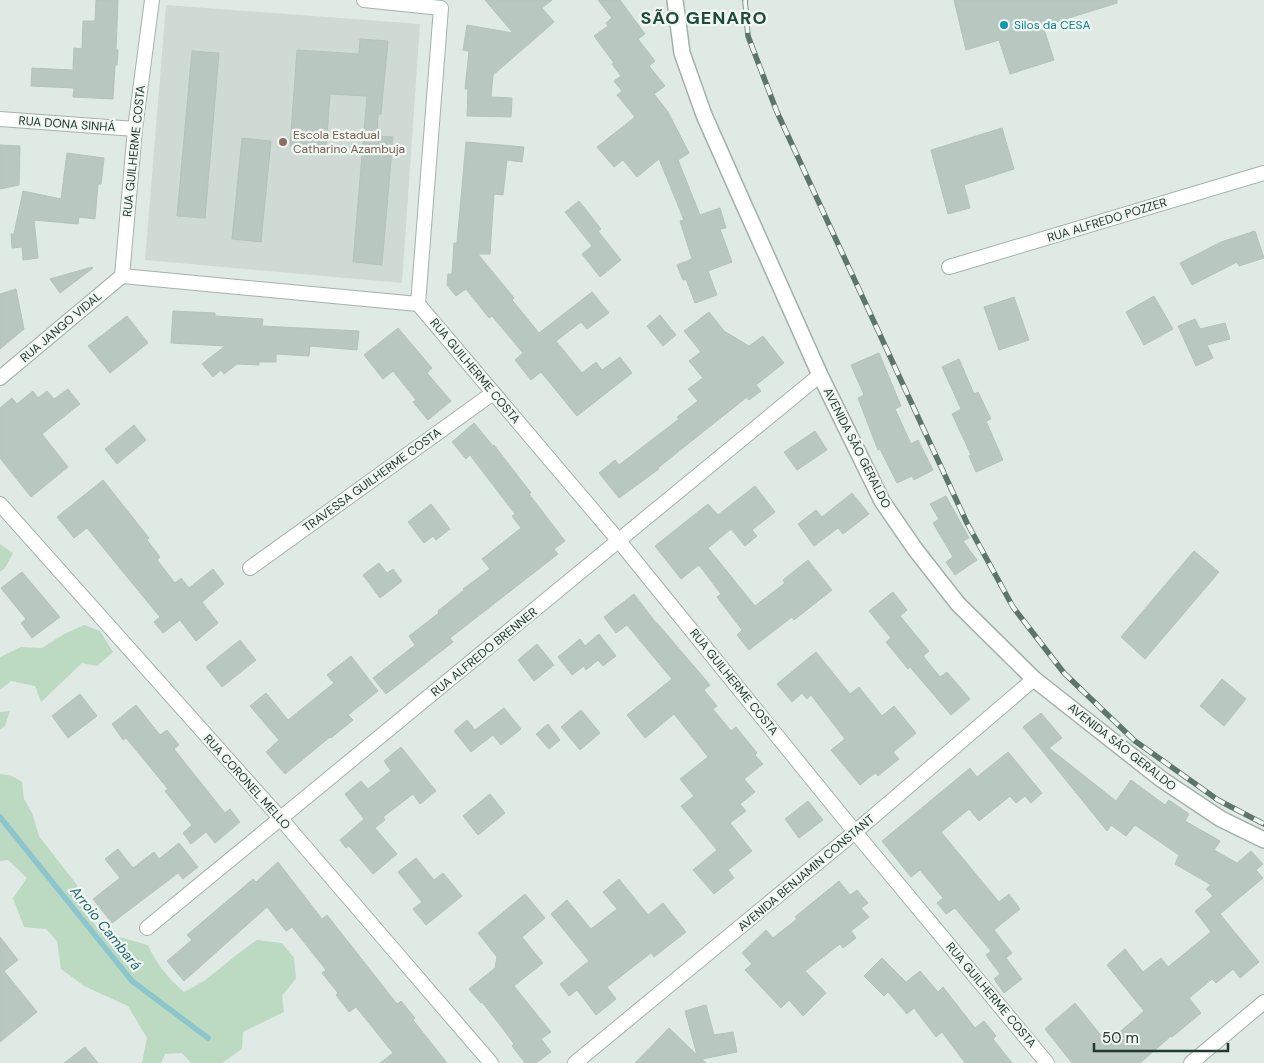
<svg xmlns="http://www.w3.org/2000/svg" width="1264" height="1063" font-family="'DM Sans',sans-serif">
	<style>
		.built { fill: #cfdad4 }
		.green { fill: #bbdac1 }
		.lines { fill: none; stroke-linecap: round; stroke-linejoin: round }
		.stream { stroke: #8cc6cc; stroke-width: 5.5 }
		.building { fill: #b9c7c1; stroke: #b3c3bc }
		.minor-casing { stroke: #a3b1ac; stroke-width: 16 }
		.tertiary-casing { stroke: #a3b1ac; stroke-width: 18 }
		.minor { stroke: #fff; stroke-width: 14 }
		.tertiary { stroke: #fff; stroke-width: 15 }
		.rail-casing { stroke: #5d756d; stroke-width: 5.5 }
		.rail { stroke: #f1f7f3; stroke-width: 4; stroke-dasharray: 11; stroke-linecap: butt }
		.culture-dot { fill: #0f9aa8; stroke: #f1f7f3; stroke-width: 2 }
		.education-dot { fill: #8d6e63; stroke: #f1f7f3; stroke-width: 2 }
		.labels { text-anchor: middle; stroke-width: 4.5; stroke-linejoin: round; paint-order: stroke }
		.culture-label { font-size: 12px; fill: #0d838f; stroke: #f1f7f3; text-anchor: start }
		.street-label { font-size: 12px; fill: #223932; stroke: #f1f7f3 }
		.education-label { font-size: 12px; fill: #785e54; stroke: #f1f7f3; text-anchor: start }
		.water-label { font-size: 14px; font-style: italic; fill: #216871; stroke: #f1f7f3 }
		.district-label { font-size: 18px; font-weight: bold; letter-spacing: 1px; fill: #204a3d; stroke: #f1f7f3 }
	</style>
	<rect width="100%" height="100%" fill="#e0eae5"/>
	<polygon class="built" points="166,5 420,24 402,283 145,260"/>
	<g class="green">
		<polygon points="0,544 13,553 5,568 0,572"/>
		<polygon points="84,625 100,631 113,652 97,666 82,663 41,702 35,686 11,681 0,690 0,657 21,647 42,648 64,634"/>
		<polygon points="10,711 5,726 0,730 0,712"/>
		<path d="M0,774L12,776L22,782L24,799L32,813L39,836L77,885L84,911L101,932L148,945C157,965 168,978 184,992L204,981L239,953L257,940L282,943L294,958L296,978L282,996L284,1012L243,1032L242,1049L222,1063H191L182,1053L165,1054L161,1063H142L147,1038L128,1006L84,986L61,969L57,941L46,929L24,927L13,898L27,878L8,860L0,861Z"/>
	</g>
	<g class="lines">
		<polyline class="stream" points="0,817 132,981 208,1038"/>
	</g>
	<g class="building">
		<polygon points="96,0 118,0 116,50 118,50 117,65 115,65 113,99 73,97 74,88 31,86 32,68 73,70 74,48 82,49 83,21 95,21"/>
		<polygon points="485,0 552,0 542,8 554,22 493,75 491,97 512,98 511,117 467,116 468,89 465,89 469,51 463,50 467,25 513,33"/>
		<polygon points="598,0 620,0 645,34 638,39 655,61 649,66 665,86 654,94 668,112 689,153 678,160 700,215 720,208 726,228 720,229 732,262 708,271 717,295 695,303 686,279 683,280 677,265 692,259 680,221 684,220 659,159 637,177 623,160 614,167 597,147 635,117 617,95 622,91 614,81 621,76 612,64 614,63 594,36 608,26 606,23 612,18"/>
		<polygon points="954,0 1117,0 1117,3 1043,26 1054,60 1010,74 999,40 966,50"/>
		<polygon points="360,39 388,41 381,114 378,114 377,136 393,137 382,265 353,262 367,96 330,94 326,150 290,146 297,50 359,54"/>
		<polygon points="192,51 219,53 205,218 177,216"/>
		<polygon points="1002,128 1014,169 964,185 970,208 948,214 931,150"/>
		<polygon points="242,138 271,141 261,242 232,239"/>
		<polygon points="466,142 524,147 522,162 507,160 503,195 494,194 490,254 478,254 514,298 512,300 539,333 592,292 609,313 587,329 581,322 556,341 582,373 596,362 602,370 620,357 632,373 577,416 541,372 531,380 515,360 523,353 492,316 489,318 466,289 456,296 447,285 448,274 452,274 454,243 457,243"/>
		<polygon points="0,145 20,146 19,185 0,189"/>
		<polygon points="67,153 104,158 101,184 98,184 95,219 79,217 78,224 34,220 38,258 23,260 22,247 12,248 11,234 14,234 23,191 61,199"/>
		<polygon points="579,201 601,229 598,231 621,260 600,277 582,254 592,246 565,212"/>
		<polygon points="1255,231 1264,258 1239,266 1237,262 1192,285 1180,263 1221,242"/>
		<polygon points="92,267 93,268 60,293 50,279"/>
		<polygon points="16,289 24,329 0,349 0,294"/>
		<polygon points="1154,296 1173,329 1144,345 1126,312"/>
		<polygon points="1014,297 1029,340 999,350 984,307"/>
		<polygon points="173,311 215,313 215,316 263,319 262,326 359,331 357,350 310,346 309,356 276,354 276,362 259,362 259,365 237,364 224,374 221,370 213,377 202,364 225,346 171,343"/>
		<polygon points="709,312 724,331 749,346 763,336 784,363 756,385 761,391 749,400 747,397 679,451 658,468 659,469 619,498 599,473 615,460 619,465 679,419 677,417 698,401 688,389 703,378 689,361 701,352 684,331"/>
		<polygon points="660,315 676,335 663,346 647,326"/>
		<polygon points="127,316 148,343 110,373 88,346"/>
		<polygon points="1195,319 1200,329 1225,323 1230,339 1207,345 1213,358 1196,366 1178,326"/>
		<polygon points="398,328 432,368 427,373 451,401 428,420 413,402 416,400 393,371 383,379 364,355"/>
		<polygon points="879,353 901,406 895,409 911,444 918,440 933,470 914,480 912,476 897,483 880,449 878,450 858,398 864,395 851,365"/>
		<polygon points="959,359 974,394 978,392 991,419 986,421 1003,460 976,472 969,456 971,455 952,414 961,409 942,367"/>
		<polygon points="68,389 80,404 42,434 68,467 31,497 0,458 0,408 12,398 17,404 33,391 38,398 47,391 54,399"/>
		<polygon points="474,423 493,446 494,445 531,493 529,494 565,541 554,549 558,554 450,638 453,642 386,694 373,678 415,645 409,636 439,613 438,611 464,590 463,589 490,569 482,559 521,528 512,516 515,514 470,455 466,459 452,442"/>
		<polygon points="134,425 146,440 117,464 105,449"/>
		<polygon points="815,431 827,450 797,470 784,452"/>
		<polygon points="103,480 149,538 147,540 160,557 157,560 175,583 181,578 189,588 213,569 224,584 202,602 218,623 196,641 180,620 163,633 154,622 160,617 87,528 74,538 57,517"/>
		<polygon points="755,486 775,512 752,530 757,536 745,546 731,529 708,548 755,606 785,583 783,580 808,560 832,590 794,620 792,617 749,650 737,635 742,630 717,597 721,594 699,565 681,579 655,546 708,504 718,515"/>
		<polygon points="852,493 869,514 843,534 838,528 814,546 798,524 816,510 822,517"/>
		<polygon points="946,496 969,538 963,541 977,560 955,575 946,562 953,557 933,523 939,519 930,504"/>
		<polygon points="431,504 450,529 436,540 433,536 424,543 408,522"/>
		<polygon points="1194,551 1219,572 1145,659 1121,637"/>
		<polygon points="379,563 387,573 393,569 402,581 380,598 363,575"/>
		<polygon points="22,572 60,617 32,638 21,623 26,619 1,588"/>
		<polygon points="893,592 907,610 900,616 929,651 923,656 940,677 947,672 970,699 951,715 910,667 908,669 886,642 891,638 869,611"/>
		<polygon points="634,594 656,623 657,623 710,685 704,690 717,706 713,709 731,731 736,727 757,753 755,755 763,764 744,779 755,792 740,804 746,811 730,823 752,851 728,870 734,878 714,894 693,870 717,850 681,806 694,796 680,779 708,757 674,714 645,738 627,715 672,679 627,625 616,633 604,617"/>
		<polygon points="599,634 616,656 603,666 598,660 586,670 584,666 572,675 558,657 580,639 585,646"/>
		<polygon points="240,640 256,660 222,687 206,667"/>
		<polygon points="537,644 554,665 534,681 518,660"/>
		<polygon points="816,652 850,694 859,687 882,716 894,706 916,733 893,752 899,759 878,776 875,773 860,785 831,750 845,739 811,695 807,699 802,693 792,702 777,684"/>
		<polygon points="351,656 378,691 348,715 353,720 331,738 330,737 285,774 266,752 279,740 250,706 266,693 288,720 334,683 327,675"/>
		<polygon points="1222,679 1246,699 1224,726 1200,706"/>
		<polygon points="80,694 97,716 68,738 52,716"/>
		<polygon points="136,705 160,735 167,730 179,745 174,749 197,778 225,813 230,809 240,822 215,843 206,832 191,844 183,833 192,825 165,791 168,789 126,738 123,740 112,724"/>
		<polygon points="504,708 521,729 501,745 493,735 471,752 454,731 467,720 475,730"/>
		<polygon points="581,710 600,733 580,750 561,727"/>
		<polygon points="1041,713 1062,738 1049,748 1116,801 1131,780 1165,805 1169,800 1189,814 1185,821 1220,841 1214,850 1237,863 1251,851 1263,864 1256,870 1263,878 1220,914 1259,962 1240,978 1233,969 1216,983 1212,979 1189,998 1201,1013 1172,1037 1171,1036 1140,1063 1072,1063 1045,1029 1075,1003 1107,1043 1144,1011 1107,965 1125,949 1143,972 1161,958 1168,967 1211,932 1195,911 1213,896 1206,889 1211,885 1175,864 1179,855 1135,825 1126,836 1111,825 1107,831 1023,727"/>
		<polygon points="548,724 560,740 549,749 536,734"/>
		<polygon points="401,747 436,791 420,804 413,794 383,817 385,820 375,828 397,854 373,874 349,846 346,848 340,840 364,819 345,794 361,781 368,789 391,771 384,761"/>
		<polygon points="1008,752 1042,793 1031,803 1025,796 1016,803 1010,796 979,821 969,809 941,832 999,902 1009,894 1020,909 994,930 1012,953 1006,958 1022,979 1004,993 994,979 1000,974 986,955 991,951 955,908 946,914 937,903 943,898 920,870 911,877 882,841 970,768 977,777"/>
		<polygon points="490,794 505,813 478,835 463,816"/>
		<polygon points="808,801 823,820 799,838 785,819"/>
		<polygon points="179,843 198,867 183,879 178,873 112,923 93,899 120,878 105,859 118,849 133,868 154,852 159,859"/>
		<polygon points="416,858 434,880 443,873 462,896 426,925 413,909 422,902 398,872"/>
		<polygon points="278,862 322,919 327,915 397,1004 401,1001 415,1018 413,1020 447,1063 380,1063 393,1053 356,1007 349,1012 336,995 338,993 322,973 326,970 292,927 286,931 267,907 184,981 167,961 192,940 187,935 253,879 256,882"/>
		<polygon points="619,879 648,915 663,903 686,932 654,957 651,953 607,987 616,999 596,1015 577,990 569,996 560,984 589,961 551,914 567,900 591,929 617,909 603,892"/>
		<polygon points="839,881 850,895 857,890 868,903 861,908 869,917 851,931 856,938 843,948 840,944 805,971 826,993 803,1016 789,1000 781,1008 745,970 752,964 742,953 766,930 773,938 797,919 795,917"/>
		<polygon points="525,894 545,918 522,937 543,963 514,986 551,1032 541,1039 551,1052 536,1063 525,1063 512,1046 514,1044 503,1029 482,1002 481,1003 469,989 495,968 497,957 478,933"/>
		<polygon points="0,937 18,960 4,971 37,1012 0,1042"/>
		<polygon points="882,958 906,982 920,971 938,992 943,987 975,1028 984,1021 996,1036 993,1039 1012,1063 965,1063 942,1032 936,1037 914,1008 907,1014 888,992 884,996 864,976"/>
		<polygon points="706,1005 714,1035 733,1032 737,1052 702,1059 706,1063 635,1063 669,1028 697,1055 685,1011"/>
		<polygon points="85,1047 98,1063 64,1063"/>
	</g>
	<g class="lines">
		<g class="minor-casing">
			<g id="minor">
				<polyline points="152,0 135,129 122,276 418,304 441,8 364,0"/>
				<polyline points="0,119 135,129"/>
				<polyline points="949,267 1264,173"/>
				<polyline points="418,304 619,541 855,832 1047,1063"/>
				<polyline points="0,378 122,276"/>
				<polyline points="0,504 281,819 491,1063"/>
				<polyline points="250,568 493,393"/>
				<polyline points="147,928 820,375"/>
				<polyline points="575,1063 855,832 1034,679"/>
				<polyline points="1191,1063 1264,1002"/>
			</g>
		</g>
		<g class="tertiary-casing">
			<polyline id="tertiary" points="675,0 682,53 704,115 739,194 820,375 882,501 915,549 958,604 1034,679 1161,779 1221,819 1264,840"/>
		</g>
		<use href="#minor" class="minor"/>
		<use href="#tertiary" class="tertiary"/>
		<g class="rail-casing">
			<polyline id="rail" points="745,0 748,36 777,112 967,523 1013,607 1064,673 1135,741 1218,800 1264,824"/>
		</g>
		<use href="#rail" class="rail"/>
	</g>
	<circle class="culture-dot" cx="1004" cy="25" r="5"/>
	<circle class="education-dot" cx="283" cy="142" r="5"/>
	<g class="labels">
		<g class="culture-label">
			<text x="1014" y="29">Silos da CESA</text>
		</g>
		<g class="street-label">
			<text transform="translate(67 124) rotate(4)" y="4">RUA DONA SINHÁ</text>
			<text transform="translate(134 151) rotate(-84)" y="4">RUA GUILHERME COSTA</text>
			<text transform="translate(1107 220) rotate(-17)" y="4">RUA ALFREDO POZZER</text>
			<text transform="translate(61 327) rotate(-40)" y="4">RUA JANGO VIDAL</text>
			<text transform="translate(475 371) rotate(50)" y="4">RUA GUILHERME COSTA</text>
			<text transform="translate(857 448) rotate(63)" y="4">AVENIDA SÃO GERALDO</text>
			<text transform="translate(372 480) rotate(-36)" y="4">TRAVESSA GUILHERME COSTA</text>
			<text transform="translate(484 652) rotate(-39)" y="4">RUA ALFREDO BRENNER</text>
			<text transform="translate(734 682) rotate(51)" y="4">RUA GUILHERME COSTA</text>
			<text transform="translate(1122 747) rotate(38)" y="4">AVENIDA SÃO GERALDO</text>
			<text transform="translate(247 782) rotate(48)" y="4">RUA CORONEL MELLO</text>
			<text transform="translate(806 873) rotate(-40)" y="4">AVENIDA BENJAMIN CONSTANT</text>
			<text transform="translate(991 995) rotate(50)" y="4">RUA GUILHERME COSTA</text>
		</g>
		<g class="education-label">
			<text x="293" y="139">Escola Estadual<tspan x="293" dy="14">Catharino Azambuja</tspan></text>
		</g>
		<g class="water-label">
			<text transform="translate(106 928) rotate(51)" y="5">Arroio Cambará</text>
		</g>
		<g class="district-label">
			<text x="704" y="24">SÃO GENARO</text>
		</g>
	</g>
	<path d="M1094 1043v8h134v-8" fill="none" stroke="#223932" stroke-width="2.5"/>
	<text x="1102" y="1043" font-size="15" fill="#223932" stroke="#f1f7f3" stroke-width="4" paint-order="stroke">50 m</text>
</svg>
